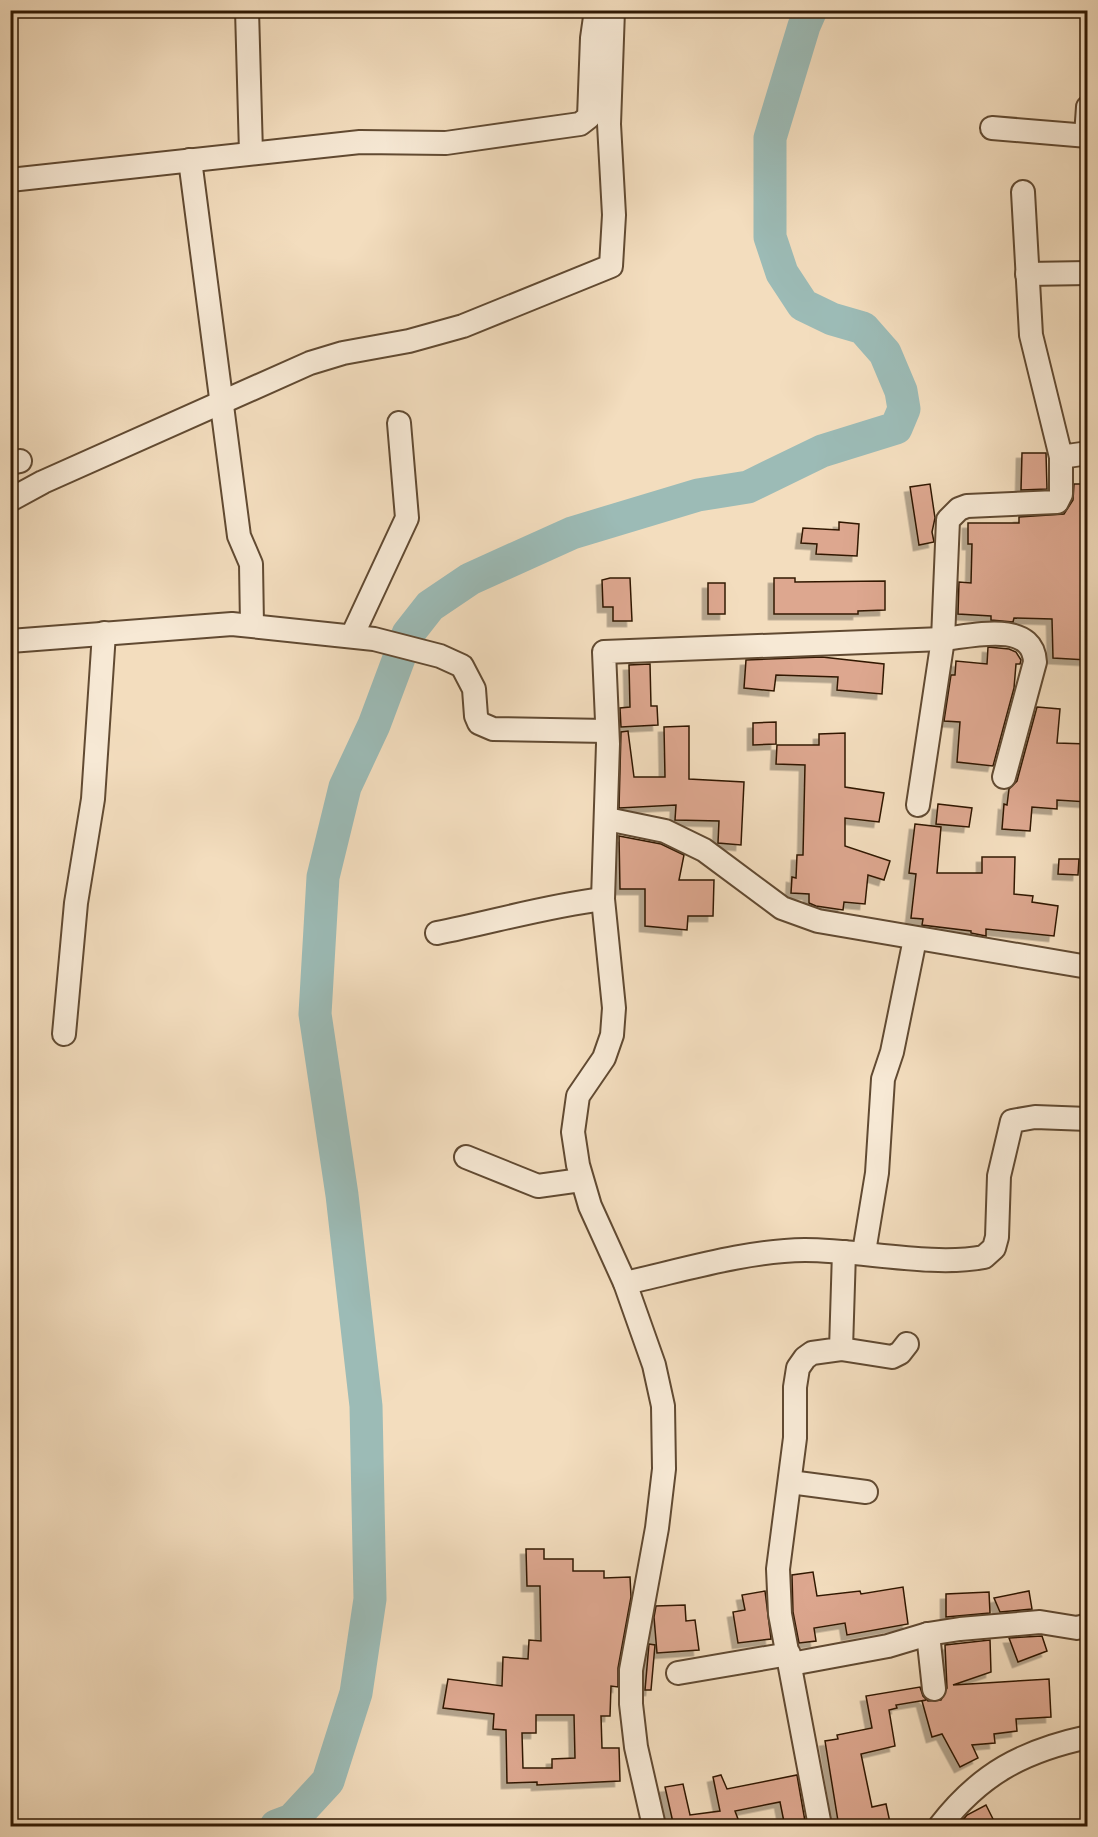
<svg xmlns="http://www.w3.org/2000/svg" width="1098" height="1837" font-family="Alegreya,serif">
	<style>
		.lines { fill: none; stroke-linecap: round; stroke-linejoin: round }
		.river { stroke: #9cbbb6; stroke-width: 33 }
		.building { fill: #dda78f; stroke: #301903; stroke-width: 1.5; fill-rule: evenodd; filter: url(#shadow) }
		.minor-casing { stroke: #614a32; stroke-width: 26 }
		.minor { stroke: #f7e9d5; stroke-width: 22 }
	</style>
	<defs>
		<filter id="shadow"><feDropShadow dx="-5.5" dy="5.5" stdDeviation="0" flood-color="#0004"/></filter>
	</defs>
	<rect width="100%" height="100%" fill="#f3ddbe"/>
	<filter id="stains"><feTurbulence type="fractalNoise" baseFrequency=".00333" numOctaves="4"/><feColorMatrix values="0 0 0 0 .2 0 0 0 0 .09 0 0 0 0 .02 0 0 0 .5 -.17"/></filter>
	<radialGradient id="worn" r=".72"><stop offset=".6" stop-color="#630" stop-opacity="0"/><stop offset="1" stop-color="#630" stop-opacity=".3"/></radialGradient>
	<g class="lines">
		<polyline class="river" points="276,1826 292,1820 328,1781 356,1693 370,1599 366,1406 342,1195 315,1014 323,877 345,787 374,725 408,634 430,606 470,579 572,533 698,495 748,487 822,451 896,428 904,409 901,391 885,353 863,328 832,319 803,305 782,273 770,237 770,138 804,26 811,10"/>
	</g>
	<g class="building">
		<polygon points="1022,453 1046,453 1047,489 1021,490"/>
		<polygon points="930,484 935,518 932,532 934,542 919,545 910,487"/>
		<polygon points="1074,484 1088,484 1087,660 1053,658 1052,619 1014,618 1013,622 991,620 991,616 958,614 959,582 971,583 972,544 968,544 968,523 1019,523 1019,517 1064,514 1073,500"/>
		<polygon points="839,522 859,524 857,556 816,554 817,544 801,543 803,528 839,530"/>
		<polygon points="610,578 630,578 632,621 613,621 613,607 603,607 602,580"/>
		<polygon points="774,578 795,578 795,582 885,581 885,610 858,611 858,614 774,614"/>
		<rect x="708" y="583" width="17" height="31"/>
		<polygon points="988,647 1009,649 1016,652 1021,660 1020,664 1016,664 1014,688 993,766 957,762 960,722 944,721 951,675 955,675 956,661 987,664"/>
		<polygon points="822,657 884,664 882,694 837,690 838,677 776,675 774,691 744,688 746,660"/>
		<polygon points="650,664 651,706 657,706 658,725 621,727 620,708 630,707 629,665"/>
		<polygon points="1037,707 1060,709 1057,743 1088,744 1088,802 1057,800 1057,809 1032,807 1030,831 1002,829 1004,804 1007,805 1009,789 1017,781"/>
		<polygon points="776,722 776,744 753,745 753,723"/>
		<polygon points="689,726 689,779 744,782 741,845 718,843 719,821 675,820 676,805 619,808 621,732 628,731 634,777 665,777 664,727"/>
		<polygon points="845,733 845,787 884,793 879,822 845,818 845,846 890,861 884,880 868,875 865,904 844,902 843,910 816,906 809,903 809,894 791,893 792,877 796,878 797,855 803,855 805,765 776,764 777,745 819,745 819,734"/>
		<polygon points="938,804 972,808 969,827 936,824"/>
		<polygon points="915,824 941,827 937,873 982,873 982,857 1015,857 1014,894 1033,896 1032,902 1058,906 1054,936 986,929 986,936 971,933 971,931 922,925 923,919 911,918 916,874 909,873"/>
		<polygon points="619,836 661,844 684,855 679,880 714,880 713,916 688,916 687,930 645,926 645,889 620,889"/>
		<polygon points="1059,859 1079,859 1078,875 1058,874"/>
		<path d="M526,1549H544V1559H573V1571H604V1578L630,1577L631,1597L618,1668V1687L611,1686L610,1716H601L602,1748H619L620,1781L537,1785V1782L507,1783L506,1730L493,1729L494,1714L443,1708L448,1679L502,1686L503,1657L528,1659L529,1640L541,1641L540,1586H527ZM536,1715H574L575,1758L552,1759V1768H523L522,1733H536Z"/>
		<polygon points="813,1572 817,1596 860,1591 861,1594 903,1587 908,1624 847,1635 845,1623 814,1628 816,1641 799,1643 793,1612 792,1575"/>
		<polygon points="765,1591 771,1639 738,1643 733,1612 745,1610 742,1595"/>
		<polygon points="1029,1591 1032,1609 1000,1612 994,1598"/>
		<polygon points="989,1592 990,1613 946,1617 946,1594"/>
		<polygon points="685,1605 686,1621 695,1620 699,1650 657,1653 654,1617 656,1606"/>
		<polygon points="1042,1636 1047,1651 1018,1662 1009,1638"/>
		<polygon points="990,1640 991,1672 953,1685 1049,1679 1051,1717 1016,1719 1017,1731 994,1734 995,1743 972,1745 978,1758 960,1767 942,1734 932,1737 922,1701 926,1700 896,1705 897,1708 889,1710 895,1746 861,1754 872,1807 886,1804 891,1827 867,1827 867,1823 839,1827 825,1741 838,1739 837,1735 872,1728 866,1696 920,1687 923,1696 928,1701 941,1700 947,1688 945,1645"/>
		<polygon points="649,1644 655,1645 651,1690 645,1690"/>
		<polygon points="721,1775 727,1789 797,1775 806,1827 785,1827 780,1802 735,1811 741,1827 674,1827 665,1787 683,1784 690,1815 720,1811 713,1777"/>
		<polygon points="986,1805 997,1827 957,1827 967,1815"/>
	</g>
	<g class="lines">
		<g class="minor-casing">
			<g id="minor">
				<polyline points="247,10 251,153"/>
				<polyline points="992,128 1088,136"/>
				<polyline points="1086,136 1088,107"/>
				<polyline points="190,160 239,536 251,564 252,625"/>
				<polyline points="10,180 360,142 446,143 580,124 589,117 592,38 596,10"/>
				<polyline points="1023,192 1031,335 1061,457 1088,453"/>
				<polyline points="1027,274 1088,273"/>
				<polyline points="10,463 20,461"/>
				<polyline points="10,500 43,482 310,363 343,353 409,341 463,326 611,266 614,215 609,124 613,10"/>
				<polyline points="352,636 407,518 399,423"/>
				<polyline points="10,641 232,624 374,639 440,656 462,666 474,689 476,716 479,723 493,729 607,731"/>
				<polyline points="918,805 943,639 948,520 959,509 967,506 1057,502 1061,494 1061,457"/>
				<polyline points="607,819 665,831 704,850 782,908 818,921 1088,967"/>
				<path d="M437,933C493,922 546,906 603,899"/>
				<polyline points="64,1034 76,903 93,799 104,633"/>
				<polyline points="466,1157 538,1186 581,1180"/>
				<polyline points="864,1252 877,1173 883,1079 892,1052 915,939"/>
				<path d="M625,1283C684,1270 744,1251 805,1250C861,1250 932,1267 984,1257L994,1248L997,1237L999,1176L1012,1121L1035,1117L1088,1119"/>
				<polyline points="841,1349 892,1357 900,1353 907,1344"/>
				<polyline points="790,1482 866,1492"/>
				<polyline points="928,1634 934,1689"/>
				<polyline points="791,1664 888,1646 928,1634 960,1629 1040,1622 1077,1628 1088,1625"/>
				<polyline points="678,1673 789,1654"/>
				<path d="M654,1826L636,1747L631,1704V1670L657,1528L664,1469L663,1406L654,1365L625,1283L590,1206L578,1165L573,1132L578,1096L604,1058L612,1035L614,1008L603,899L608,744L604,652L943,639C972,636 1033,620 1035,662L1004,777"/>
				<polyline points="820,1826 780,1614 778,1569 795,1438 795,1387 798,1368 805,1358 812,1353 841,1349 844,1252"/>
				<path d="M940,1826C980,1774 1023,1751 1088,1737"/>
			</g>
		</g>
		<use href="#minor" class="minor"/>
	</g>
	<rect width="1098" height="1837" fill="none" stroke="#f3ddbe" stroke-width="36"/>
	<rect x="12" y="12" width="1074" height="1813" fill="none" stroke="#301903" stroke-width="3"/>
	<rect x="18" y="18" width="1062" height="1801" fill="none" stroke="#301903" stroke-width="1.5"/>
	<rect width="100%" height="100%" filter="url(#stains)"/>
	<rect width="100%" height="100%" fill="url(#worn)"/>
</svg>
